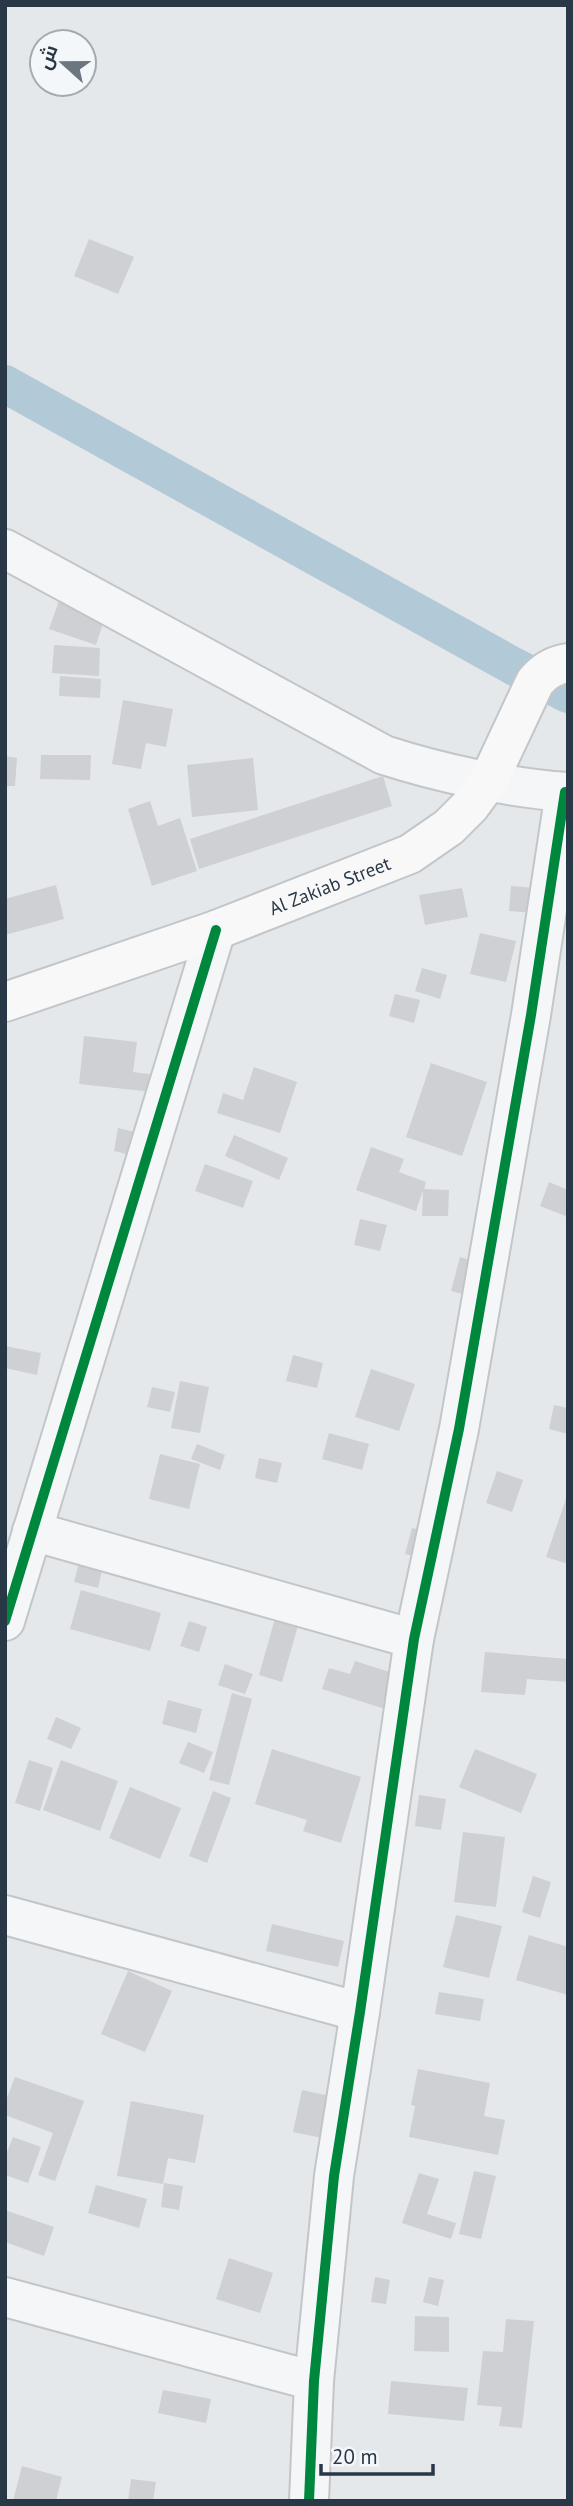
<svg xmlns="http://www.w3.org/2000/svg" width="573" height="2506" font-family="'PT Sans',Cairo,sans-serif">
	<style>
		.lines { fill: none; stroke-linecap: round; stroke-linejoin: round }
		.canal { stroke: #b2c9d7; stroke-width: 38 }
		.building { fill: #ced0d3 }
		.street-casing { stroke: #c3c6c9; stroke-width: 42 }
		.secondary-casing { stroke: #c3c6c9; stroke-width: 42 }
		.street { stroke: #f5f6f7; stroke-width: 38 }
		.secondary { stroke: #f8f8f9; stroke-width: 38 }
		.cycleway-casing { stroke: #f4f7f9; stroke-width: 15 }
		.cycleway { stroke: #00873e; stroke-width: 10 }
		.labels { text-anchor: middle; stroke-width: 5; stroke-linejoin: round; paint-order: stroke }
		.street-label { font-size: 19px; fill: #293847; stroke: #f4f7f9 }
	</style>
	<rect width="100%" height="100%" fill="#e5e8eb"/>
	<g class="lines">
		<polyline class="canal" points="5,384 513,666 568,694"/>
	</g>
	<g class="building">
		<polygon points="89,239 134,257 118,294 74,276"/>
		<polygon points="61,595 107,611 96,645 49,629"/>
		<polygon points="54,645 100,648 99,676 52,673"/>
		<polygon points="60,676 101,679 100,698 59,696"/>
		<polygon points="123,700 173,709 166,747 146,743 141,769 112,764"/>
		<polygon points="41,755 91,755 90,780 40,779"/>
		<polygon points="5,756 17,758 15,786 5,786"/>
		<polygon points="253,758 258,810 192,817 187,765"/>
		<polygon points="383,776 392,806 199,869 190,839"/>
		<polygon points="150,801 158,826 180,818 197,871 152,886 128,809"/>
		<polygon points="56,885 64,919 5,935 5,899"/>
		<polygon points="511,886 535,888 533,913 509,911"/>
		<polygon points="462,888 468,917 425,925 419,895"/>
		<polygon points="480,933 516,941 506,982 470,974"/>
		<polygon points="422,968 447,975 440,999 415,991"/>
		<polygon points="395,994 420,1000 414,1023 389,1016"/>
		<polygon points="84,1036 137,1042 133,1072 164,1076 162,1093 79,1084"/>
		<polygon points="431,1063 487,1082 462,1156 406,1137"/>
		<polygon points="254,1067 297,1082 280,1133 217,1113 223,1093 243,1100"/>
		<polygon points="118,1128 144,1134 139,1157 114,1151"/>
		<polygon points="234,1135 288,1158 279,1180 225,1156"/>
		<polygon points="371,1147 404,1159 399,1172 426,1182 424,1189 449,1190 448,1216 422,1216 423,1190 416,1211 356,1190"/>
		<polygon points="205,1164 253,1181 243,1208 195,1191"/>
		<polygon points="549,1182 568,1190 568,1217 540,1206"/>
		<polygon points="360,1219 387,1225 380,1251 354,1245"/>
		<polygon points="460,1257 483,1264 474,1297 451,1291"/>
		<polygon points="5,1346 41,1353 37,1375 5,1368"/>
		<polygon points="293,1355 323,1363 317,1388 286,1381"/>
		<polygon points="371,1369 415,1384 399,1431 355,1417"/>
		<polygon points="180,1381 209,1387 200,1433 171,1428"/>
		<polygon points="152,1387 175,1392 170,1412 147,1407"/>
		<polygon points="554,1405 568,1408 568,1434 549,1429"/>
		<polygon points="329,1433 369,1444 362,1470 322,1459"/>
		<polygon points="197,1444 225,1455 220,1470 191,1459"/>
		<polygon points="160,1454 200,1464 189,1509 149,1499"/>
		<polygon points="259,1458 282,1463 277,1483 255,1478"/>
		<polygon points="497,1471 523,1480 512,1512 486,1503"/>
		<polygon points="567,1496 568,1496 568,1564 546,1557"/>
		<polygon points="412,1528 424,1531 417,1557 405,1554"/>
		<polygon points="83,1547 106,1553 98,1588 74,1582"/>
		<polygon points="81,1590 161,1613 150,1651 70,1629"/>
		<polygon points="280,1601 303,1608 282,1682 259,1675"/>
		<polygon points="189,1621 207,1627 199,1652 180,1646"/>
		<polygon points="485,1652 568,1659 568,1682 527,1679 525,1695 481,1692"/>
		<polygon points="355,1661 396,1674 385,1709 322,1689 329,1668 350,1674"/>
		<polygon points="225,1664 253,1674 245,1694 218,1685"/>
		<polygon points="232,1693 252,1699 229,1785 209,1780"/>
		<polygon points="168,1700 202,1709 196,1733 162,1724"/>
		<polygon points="56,1717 81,1728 71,1749 47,1739"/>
		<polygon points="188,1742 213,1752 204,1773 179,1763"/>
		<polygon points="272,1749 361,1777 341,1843 303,1831 307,1820 255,1804"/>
		<polygon points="475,1749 537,1774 521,1813 459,1787"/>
		<polygon points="29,1760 53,1768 40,1811 15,1803"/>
		<polygon points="61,1760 118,1781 100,1831 43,1810"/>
		<polygon points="130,1787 181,1808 160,1859 109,1838"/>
		<polygon points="213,1791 231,1798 207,1863 189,1856"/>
		<polygon points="419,1795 446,1799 441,1830 415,1826"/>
		<polygon points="463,1832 505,1837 496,1907 454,1902"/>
		<polygon points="533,1876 551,1882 540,1918 522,1912"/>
		<polygon points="456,1915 502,1926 489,1978 443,1967"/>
		<polygon points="272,1924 344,1941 338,1967 266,1951"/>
		<polygon points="529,1935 568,1947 568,1995 516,1980"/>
		<polygon points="128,1971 172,1991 145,2052 101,2034"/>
		<polygon points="439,1992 484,1999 480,2021 435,2014"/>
		<polygon points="418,2069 490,2083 484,2116 505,2120 498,2155 409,2137 415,2106 411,2105"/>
		<polygon points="15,2077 84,2101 55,2181 38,2175 53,2133 5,2115 5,2103"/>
		<polygon points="302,2090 330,2096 322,2138 293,2132"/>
		<polygon points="131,2101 204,2115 195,2163 168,2158 163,2184 117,2176"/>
		<polygon points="13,2137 41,2147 28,2183 5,2175 5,2157"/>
		<polygon points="474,2171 496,2176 481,2239 459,2234"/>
		<polygon points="419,2173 439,2179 427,2214 456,2223 451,2239 402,2223"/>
		<polygon points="164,2183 183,2186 179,2210 161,2207"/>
		<polygon points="96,2185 147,2199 139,2228 88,2213"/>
		<polygon points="5,2210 54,2227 44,2256 5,2242"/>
		<polygon points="229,2258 273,2273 260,2313 216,2299"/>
		<polygon points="375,2277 390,2280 386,2304 371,2302"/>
		<polygon points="429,2277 444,2280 438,2306 423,2302"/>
		<polygon points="415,2316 449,2317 449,2352 414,2351"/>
		<polygon points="506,2319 534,2321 522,2428 499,2426 502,2407 477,2405 483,2351 503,2352"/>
		<polygon points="391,2381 468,2388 464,2421 388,2414"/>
		<polygon points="163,2390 211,2399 206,2423 158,2413"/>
		<polygon points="22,2466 62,2477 56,2501 13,2501"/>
		<polygon points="131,2479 156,2482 153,2501 128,2501"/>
	</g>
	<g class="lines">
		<g class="street-casing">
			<g id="street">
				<path d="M5,549L384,755C440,773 508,788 568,792"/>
				<polyline points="32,1531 414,1639"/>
				<polyline points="5,1621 216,930"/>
				<polyline points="5,1915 360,2012"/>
				<polyline points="5,2297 314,2381"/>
				<polyline points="309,2501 314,2381 334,2176 360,2012 414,1639 459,1429 531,1015 565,792"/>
			</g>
		</g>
		<g class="secondary-casing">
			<g id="secondary">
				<path id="s1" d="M5,1002L216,930L410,854L449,827L470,806L489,780L535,682C544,671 554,665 568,663"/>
			</g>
		</g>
		<use href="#street" class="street"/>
		<use href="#secondary" class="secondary"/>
		<g class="cycleway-casing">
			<g id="cycleway">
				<polyline points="5,1621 216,930"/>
				<polyline points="309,2501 314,2381 334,2176 360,2012 414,1639 459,1429 531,1015 565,792"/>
			</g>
		</g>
		<use href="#cycleway" class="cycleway"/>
	</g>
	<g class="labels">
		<g class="street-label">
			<text dy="7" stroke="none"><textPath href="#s1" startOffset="345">Al Zakiab Street</textPath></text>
		</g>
	</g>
	<rect width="573" height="2506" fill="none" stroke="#293847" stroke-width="14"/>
	<g transform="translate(63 63) rotate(291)"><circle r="33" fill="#f4f7f9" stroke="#a3abb2" stroke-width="2"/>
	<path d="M0-5L12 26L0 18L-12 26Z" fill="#6b7680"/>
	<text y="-10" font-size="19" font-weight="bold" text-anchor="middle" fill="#293847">ش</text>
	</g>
	<path d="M321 2464v10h112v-10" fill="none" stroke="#293847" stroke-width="3.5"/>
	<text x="332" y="2464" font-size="21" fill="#293847" stroke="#f4f7f9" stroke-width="5" paint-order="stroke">20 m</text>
</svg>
